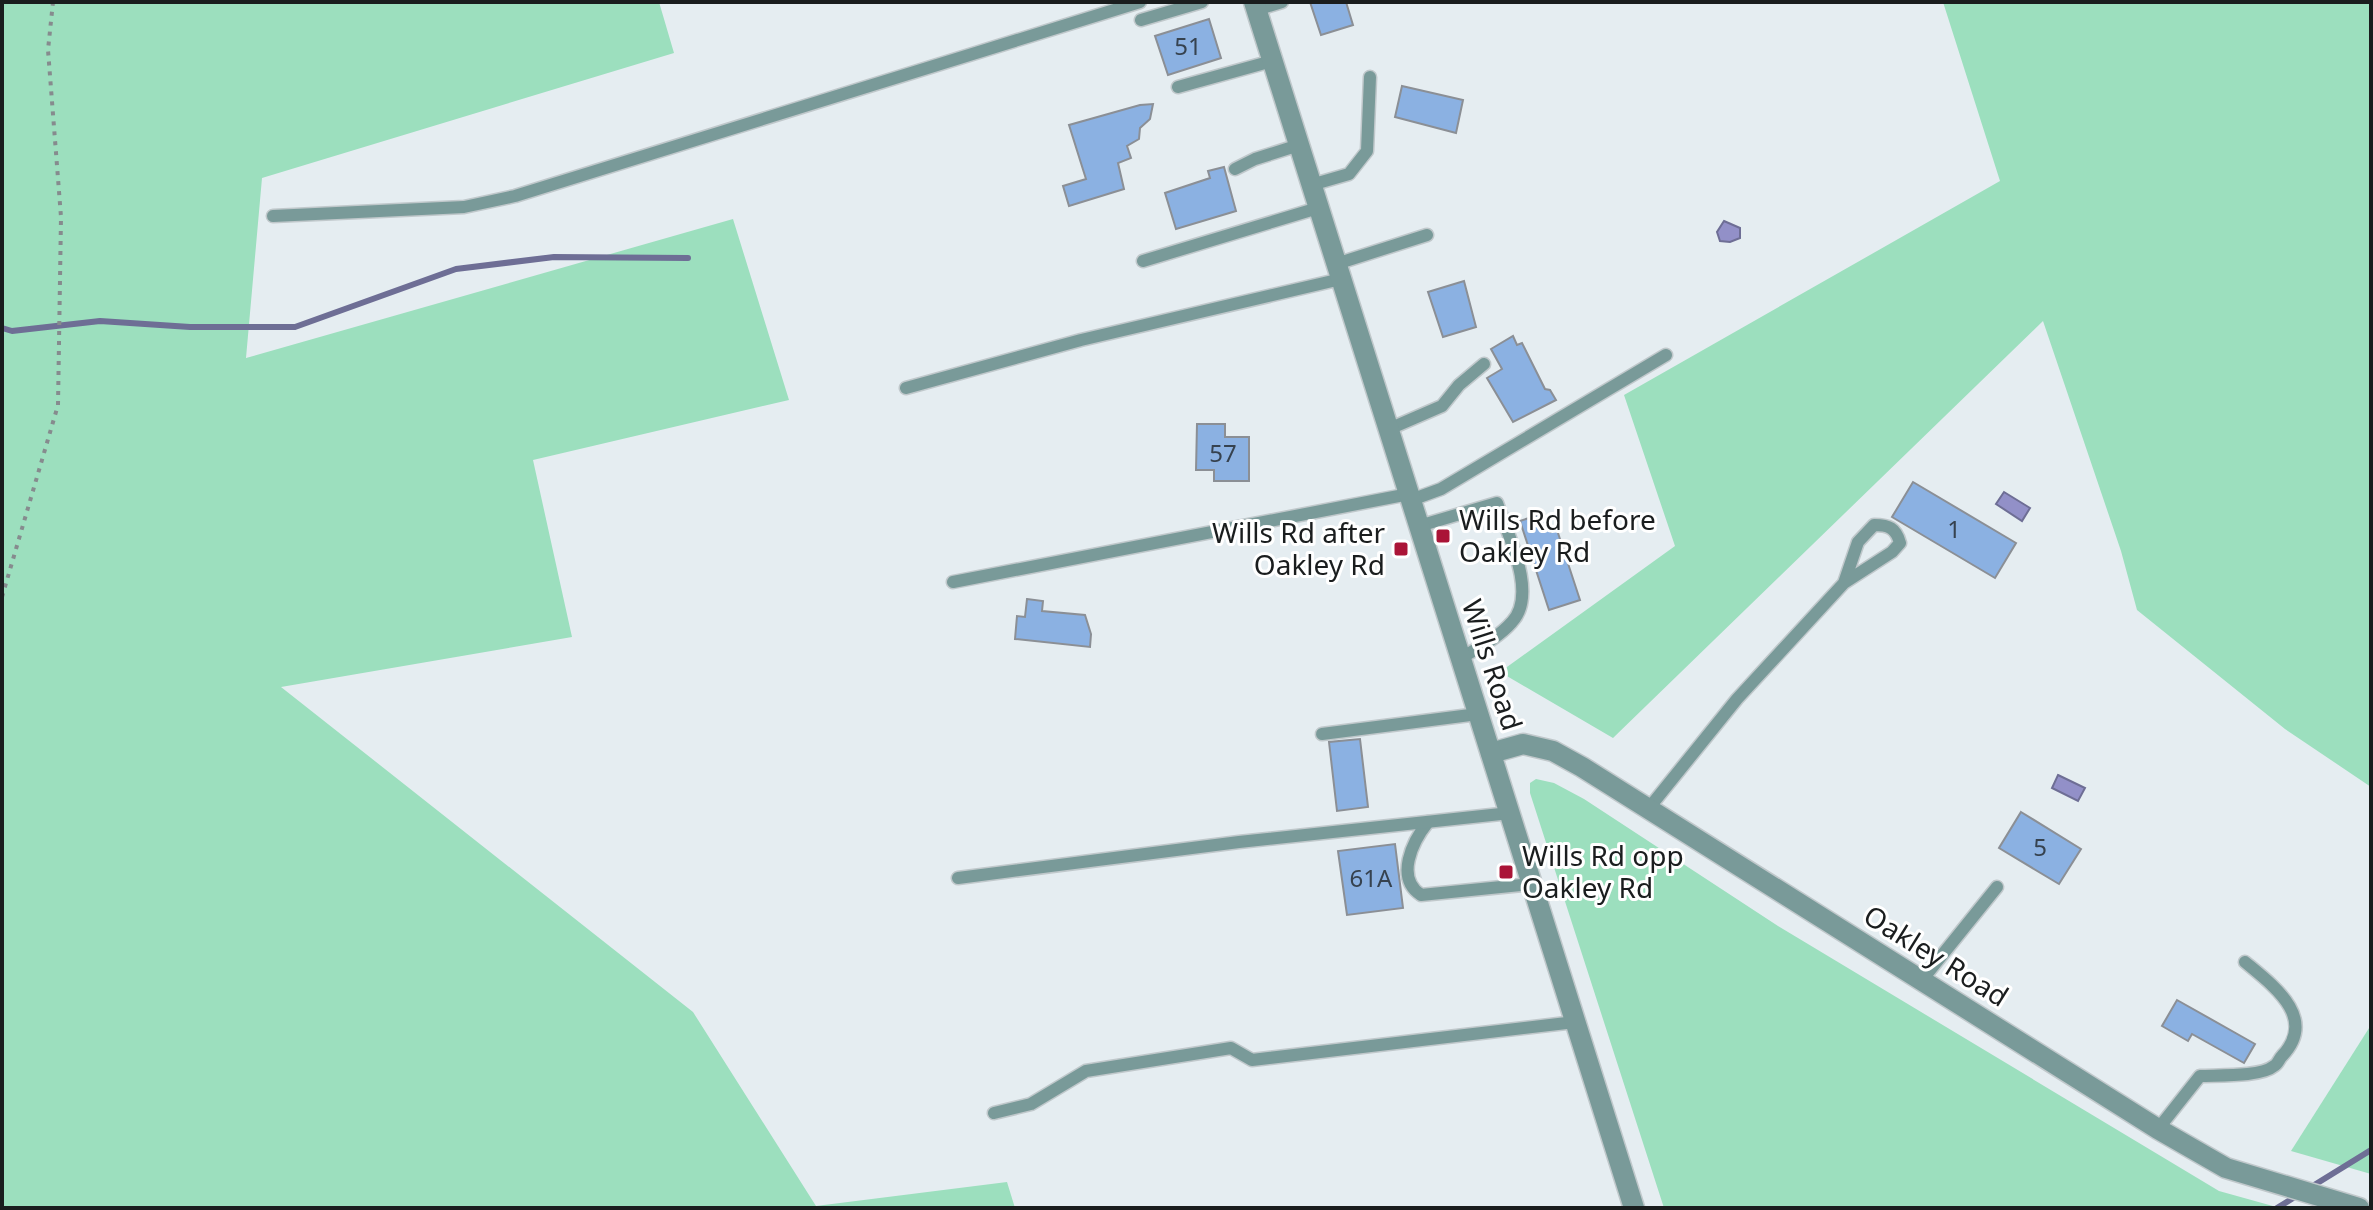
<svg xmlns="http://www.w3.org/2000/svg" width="2373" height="1210" font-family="'Noto Sans',sans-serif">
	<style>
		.green { fill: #9cdfbe }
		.water { fill: #9290c8; stroke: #6e6e95; stroke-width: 2 }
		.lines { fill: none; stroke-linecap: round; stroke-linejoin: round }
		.stream { stroke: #6e6e95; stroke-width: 6 }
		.building { fill: #8bb1e2; stroke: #8b8f95; stroke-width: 2 }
		.service-casing { stroke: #c0c8cb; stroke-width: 15 }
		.minor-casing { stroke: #c0c8cb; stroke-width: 23 }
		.tertiary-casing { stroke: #c0c8cb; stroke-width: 23 }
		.path { stroke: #868b8e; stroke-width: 4; stroke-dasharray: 4 6; stroke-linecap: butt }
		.service { stroke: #799a99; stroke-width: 12 }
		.minor { stroke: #799a99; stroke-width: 20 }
		.tertiary { stroke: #799a99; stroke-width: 20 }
		.poi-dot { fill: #aa1437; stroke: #fff; stroke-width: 3 }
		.labels { text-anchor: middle; stroke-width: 6; stroke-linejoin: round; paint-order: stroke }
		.number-label { font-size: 24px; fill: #36424f }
		.poi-label { font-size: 28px; fill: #1a1d1e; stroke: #fff; text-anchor: start }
		.street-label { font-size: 28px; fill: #1a1d1e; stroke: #fff }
	</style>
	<rect width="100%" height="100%" fill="#e5edf1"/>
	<g class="green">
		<polygon points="2,2 659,2 674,53 262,178 246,358 733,219 789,400 533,460 572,637 281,687 693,1012 816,1206 1007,1182 1015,1208 2,1208"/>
		<polygon points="1943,2 2371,2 2371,787 2285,729 2137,610 2121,551 2043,321 1613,738 1500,672 1675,546 1624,395 2000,181"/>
		<polygon points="1536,779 1554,783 1584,799 1778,926 2219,1191 2280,1208 1664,1208 1530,793 1530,783"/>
		<polygon points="2371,1025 2371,1174 2291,1151"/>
	</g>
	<g class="water">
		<polygon points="1724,221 1740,228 1740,238 1730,242 1720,241 1717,232"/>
		<polygon points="2004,492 2030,508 2022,521 1996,504"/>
		<polygon points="2058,775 2085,788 2078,801 2052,788"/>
	</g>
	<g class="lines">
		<g class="stream">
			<polyline points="2,328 12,331 100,321 190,327 295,327 456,269 554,257 688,258"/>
			<polyline points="2311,1187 2371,1150"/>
			<polyline points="2277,1208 2298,1195"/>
		</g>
	</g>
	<g class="building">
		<polygon points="1310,2 1346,2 1353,25 1321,35"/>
		<polygon points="1209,19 1221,58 1168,75 1155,36"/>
		<polygon points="1402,86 1463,100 1456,133 1395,117"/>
		<polygon points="1153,104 1150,119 1140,128 1139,139 1127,146 1131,158 1118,163 1124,189 1069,206 1063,186 1086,179 1069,125 1140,105"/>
		<polygon points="1224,167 1236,211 1176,229 1165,193 1210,178 1208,171"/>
		<polygon points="1464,281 1476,327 1443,337 1428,292"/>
		<polygon points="1513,336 1517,345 1522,343 1545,389 1550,390 1556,400 1513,422 1487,378 1502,369 1491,349"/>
		<polygon points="1197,424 1225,424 1225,437 1249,437 1249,481 1214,481 1214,470 1196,470"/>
		<polygon points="1913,482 2016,543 1995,578 1892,517"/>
		<polygon points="1544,513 1551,532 1557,530 1580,600 1549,610 1520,521"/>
		<polygon points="1027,599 1043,601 1042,611 1085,615 1091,634 1090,647 1015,639 1017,616 1025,617"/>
		<polygon points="1360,739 1368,807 1337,811 1329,742"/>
		<polygon points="2021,812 2081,849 2059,884 1999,848"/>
		<polygon points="1395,844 1403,908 1347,915 1338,851"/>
		<polygon points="2177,1000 2255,1044 2244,1063 2192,1034 2188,1041 2162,1026"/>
	</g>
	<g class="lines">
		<g class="service-casing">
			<g id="service">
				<polyline points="1256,10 1282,2"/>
				<polyline points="1141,20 1202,2"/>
				<polyline points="1178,87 1272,61"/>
				<polyline points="1235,169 1255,159 1299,145"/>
				<polyline points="1311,185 1349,174 1367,151 1370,77"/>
				<polyline points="273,216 464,207 515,196 1140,2"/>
				<polyline points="1143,261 1318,208"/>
				<polyline points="1336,264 1427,235"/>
				<polyline points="906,388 1081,340 1341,279"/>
				<polyline points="1389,429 1442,406 1459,385 1484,364"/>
				<polyline points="1411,500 1441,489 1666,355"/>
				<path d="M1419,526L1497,503C1508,535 1538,594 1512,622C1498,638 1478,648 1461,658"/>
				<polyline points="953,582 1409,494"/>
				<polyline points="1322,734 1478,714"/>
				<path d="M1649,808L1737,699L1844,583L1858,542L1874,525C1889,525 1896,528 1900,543L1892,552L1844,583"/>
				<path d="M1428,822C1412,842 1395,878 1421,895L1532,884"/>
				<polyline points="958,878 1239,842 1510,813"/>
				<polyline points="1922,980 1997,887"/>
				<polyline points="994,1113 1031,1104 1086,1071 1231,1048 1252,1060 1575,1022"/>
				<path d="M2158,1129L2200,1076C2218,1075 2261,1077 2274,1066C2278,1064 2279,1059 2282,1056C2318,1018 2274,986 2245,962"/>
			</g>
		</g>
		<g class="minor-casing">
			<polyline id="minor" points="1491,753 1523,744 1553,751 1582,767 2158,1129 2226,1168 2359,1208"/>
		</g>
		<g class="tertiary-casing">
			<polyline id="tertiary" points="1254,2 1634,1208"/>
		</g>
		<polyline class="path" points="2,597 58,405 61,217 48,50 53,2"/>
		<use href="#service" class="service"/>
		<use href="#minor" class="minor"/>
		<use href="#tertiary" class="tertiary"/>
	</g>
	<g class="poi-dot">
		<rect x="1435" y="528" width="16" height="16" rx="4"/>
		<rect x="1393" y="541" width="16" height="16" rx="4"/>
		<rect x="1498" y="864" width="16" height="16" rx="4"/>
	</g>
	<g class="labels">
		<g class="number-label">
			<text x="1188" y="55">51</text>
			<text x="1223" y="462">57</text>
			<text x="1954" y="538">1</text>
			<text x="2040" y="856">5</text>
			<text x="1371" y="887">61A</text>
		</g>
		<g class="poi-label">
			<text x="1459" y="530">Wills Rd before<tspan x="1459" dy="32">Oakley Rd</tspan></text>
			<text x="1385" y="543" text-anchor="end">Wills Rd after<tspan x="1385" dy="32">Oakley Rd</tspan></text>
			<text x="1522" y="866">Wills Rd opp<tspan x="1522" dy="32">Oakley Rd</tspan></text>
		</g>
		<g class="street-label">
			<text transform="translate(1492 665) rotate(72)" y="10">Wills Road</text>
			<text transform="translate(1936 956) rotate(32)" y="10">Oakley Road</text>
		</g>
	</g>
	<rect width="2373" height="1210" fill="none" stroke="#1a1d1e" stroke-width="8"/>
</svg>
